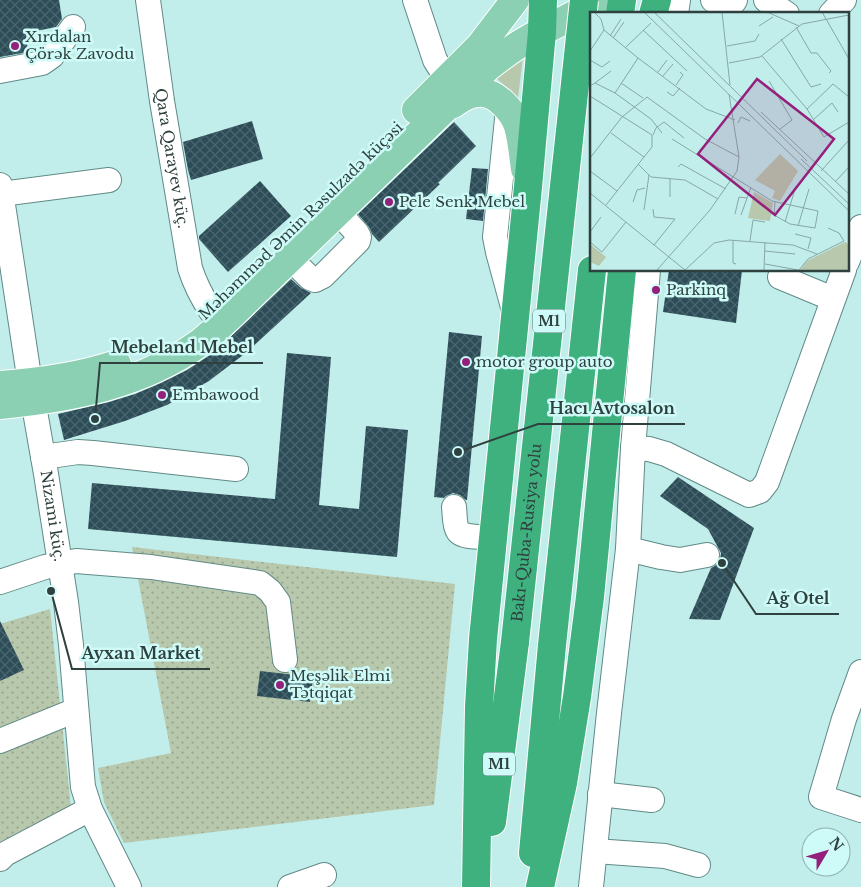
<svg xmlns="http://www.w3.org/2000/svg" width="861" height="887" font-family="'Libre Baskerville',serif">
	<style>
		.grass { fill: #b8c8ac }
		.park { fill: url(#park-dots) }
		.building { fill: url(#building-cross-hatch) }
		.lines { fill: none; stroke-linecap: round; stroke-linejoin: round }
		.minor-casing { stroke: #618a87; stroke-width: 26 }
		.major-casing { stroke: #fff; stroke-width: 30 }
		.highway-casing { stroke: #fff; stroke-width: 30 }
		.minor { stroke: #fff; stroke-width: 24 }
		.major { stroke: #8bd0b2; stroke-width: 28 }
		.highway { stroke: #3eb17f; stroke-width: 28 }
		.highway-bridge-casing { stroke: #fff; stroke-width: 30; stroke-linecap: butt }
		.highway-bridge { stroke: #3eb17f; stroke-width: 28 }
		.poi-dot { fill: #95207c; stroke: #cefaf7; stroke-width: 2 }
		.labels { text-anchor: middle; stroke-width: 5; stroke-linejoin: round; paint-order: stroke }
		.shield { fill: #cefaf7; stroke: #5f7876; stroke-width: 1 }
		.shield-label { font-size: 14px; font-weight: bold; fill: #2f413f }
		.poi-label { font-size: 15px; fill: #2f413f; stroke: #cefaf7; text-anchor: start }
		.street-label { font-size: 15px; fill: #2f413f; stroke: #cefaf7 }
		.inset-road { fill: none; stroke: #87a8a6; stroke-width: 1 }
		.view { fill: #95207c; fill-opacity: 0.15; stroke: #95207c; stroke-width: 2.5 }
		.inset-edge { fill: none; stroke: #2f413f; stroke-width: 2.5 }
		.leader { fill: none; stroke: #2f413f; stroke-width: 2 }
		.callout-dot { fill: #2f413f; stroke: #cefaf7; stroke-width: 2 }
		.callout-label { font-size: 16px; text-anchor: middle; font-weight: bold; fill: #2f413f; stroke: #cefaf7; stroke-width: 5; stroke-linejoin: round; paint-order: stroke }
	</style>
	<defs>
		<pattern id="park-dots" width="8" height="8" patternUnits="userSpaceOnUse" patternTransform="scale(1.25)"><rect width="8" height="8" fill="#b8c8ac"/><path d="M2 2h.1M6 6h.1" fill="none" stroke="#96a48d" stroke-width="1.8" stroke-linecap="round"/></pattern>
		<pattern id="building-cross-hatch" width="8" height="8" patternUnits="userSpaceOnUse" patternTransform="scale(1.25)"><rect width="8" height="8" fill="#2c4d58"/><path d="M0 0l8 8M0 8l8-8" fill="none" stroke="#4a656e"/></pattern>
	</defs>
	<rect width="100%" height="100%" fill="#c1edea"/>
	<polygon class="grass" points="523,57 518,98 494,76"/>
	<g class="park">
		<polygon points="132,547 455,584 434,805 124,843 104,802 98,768 171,753"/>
		<polygon points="50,609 71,808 0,845 0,624"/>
	</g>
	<g class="building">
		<polygon points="0,0 59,0 62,19 56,27 26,33 28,52 0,57"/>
		<polygon points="252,121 263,159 191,180 188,170 183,142"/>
		<polygon points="454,122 476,146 438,183 440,184 379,242 372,234 369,227 358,214"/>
		<polygon points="472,168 488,169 483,221 466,219"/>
		<polygon points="260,181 291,216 228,272 199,239 199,236"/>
		<polygon points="669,270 742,270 736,323 663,312"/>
		<polygon points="291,279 301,288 311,293 247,352 209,381 167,405 125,421 64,440 58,414 109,402 135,394 161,383 187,370 210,355 225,342"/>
		<polygon points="449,332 482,336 467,500 466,500 460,495 453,493 446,496 444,498 434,497"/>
		<polygon points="287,353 331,357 319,505 359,509 366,426 408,430 397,557 88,529 92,483 275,499"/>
		<polygon points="678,477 754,528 720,620 689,619 711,568 716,565 720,560 721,553 708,529 660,496"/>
		<polygon points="0,621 24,670 0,681"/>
		<polygon points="260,671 313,677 310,702 257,696"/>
	</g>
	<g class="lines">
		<g class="minor-casing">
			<g id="minor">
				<path id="s1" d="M148,0L162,101L190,268C195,284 201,296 211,311"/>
				<polyline points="415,0 435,60 440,68 449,78"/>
				<polyline points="713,0 727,5 734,2 735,0"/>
				<polyline points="766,0 787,14"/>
				<polyline points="676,14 678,0"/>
				<polyline points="831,14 844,0"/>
				<polyline points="0,71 42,63 52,56 73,27"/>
				<polyline points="508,109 495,237 498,252 513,307"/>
				<path id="s2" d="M0,185L30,383L46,474L66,602L71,645L83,787L90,809L129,887"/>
				<polyline points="1,194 109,180"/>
				<polyline points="290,258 310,278 315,280 323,276 358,241 359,237 357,233 338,212"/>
				<polyline points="847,262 861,227"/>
				<polyline points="780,277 833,299"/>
				<polyline points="633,448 649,449 666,454 749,495 760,491 767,482 844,270"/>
				<polyline points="43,457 78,452 93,453 236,469"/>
				<path d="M454,507C455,514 454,525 458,531C462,538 485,537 493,537"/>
				<polyline points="628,549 661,557 680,560 707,555"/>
				<polyline points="0,582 45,567 76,561 151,567 260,583 270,591 278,602 285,660"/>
				<polyline points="861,672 844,719 821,797 861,810"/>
				<polyline points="0,741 76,710"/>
				<polyline points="600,794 652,800"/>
				<polyline points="595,851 665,856 698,865"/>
				<polyline points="0,859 5,854 90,809"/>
				<polyline points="290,887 324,875"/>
				<polyline points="591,887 609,713 628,549 633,448 648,270"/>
			</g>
		</g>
		<g class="major-casing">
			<g id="major">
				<path d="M453,104C460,99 468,93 478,93C496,91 513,111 518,126C522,140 523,155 525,169"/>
				<polyline points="416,110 480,46 515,0"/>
				<path d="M0,385C40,382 79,377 117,364"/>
				<path d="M0,405C71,398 142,385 201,342C220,327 237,310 254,293L488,67C502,56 515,46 530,38C553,25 577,15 599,0"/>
			</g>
		</g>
		<g class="highway-casing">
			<g id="highway">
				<polyline points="620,14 622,0"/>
				<polyline points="653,14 657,0"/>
				<polyline points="492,822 515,642"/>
				<polyline points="533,853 552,645 592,270"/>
				<polyline points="476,887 479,707 483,639 528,187 542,32 543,0"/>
				<polyline points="540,887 563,783 577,697 590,597 622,270"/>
			</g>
		</g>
		<use href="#minor" class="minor"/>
		<use href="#major" class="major"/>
		<use href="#highway" class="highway"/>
		<g class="highway-bridge-casing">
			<g id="highway-bridge">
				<path id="s3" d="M515,642L584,0"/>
			</g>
		</g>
		<use href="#highway-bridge" class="highway-bridge"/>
	</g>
	<g class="poi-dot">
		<circle cx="15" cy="46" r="5"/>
		<circle cx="389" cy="202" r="5"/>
		<circle cx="656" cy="290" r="5"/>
		<circle cx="466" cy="362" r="5"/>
		<circle cx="162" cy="395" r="5"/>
		<circle cx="280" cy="685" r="5"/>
	</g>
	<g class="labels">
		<g class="shield">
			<rect x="533" y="309.5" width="32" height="23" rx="4"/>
			<rect x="483" y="752.5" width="32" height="23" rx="4"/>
		</g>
		<g class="shield-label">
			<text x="549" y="326">M1</text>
			<text x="499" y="769">M1</text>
		</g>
		<g class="poi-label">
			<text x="25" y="42">Xırdalan<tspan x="25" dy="17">Çörək Zavodu</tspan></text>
			<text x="399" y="207">Pele Senk Mebel</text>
			<text x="666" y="295">Parkinq</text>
			<text x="476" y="367">motor group auto</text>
			<text x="172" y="400">Embawood</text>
			<text x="290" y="681">Meşəlik Elmi<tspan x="290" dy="17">Tətqiqat</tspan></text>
		</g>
		<g class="street-label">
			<text dy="5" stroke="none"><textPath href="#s1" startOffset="160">Qara Qarayev küç.</textPath></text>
			<text transform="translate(301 221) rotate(-44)" y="5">Məhəmməd Əmin Rəsulzadə küçəsi</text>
			<text dy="5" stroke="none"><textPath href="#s2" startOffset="335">Nizami küç.</textPath></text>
			<text dy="5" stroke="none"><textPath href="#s3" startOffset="110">Bakı-Quba-Rusiya yolu</textPath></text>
		</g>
	</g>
	<g transform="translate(590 12)">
		<rect width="259" height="259" fill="#c1edea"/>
		<path d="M255,230L259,232V258H210L217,249Z" fill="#b8c8ac"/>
		<path d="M190,142L208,159L190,189L182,186L185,179L165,168ZM164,180L183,191L180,209L158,206ZM0,232L16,245L9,254L0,250Z" fill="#b8c8ac"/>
		<path class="inset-road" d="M4,0L11,7L14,18L48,46L116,97L145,108M54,0L259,199M64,0L217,149M132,0L140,73M177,0L209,14M232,0L259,47M169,14L183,5M206,15L221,41H227L241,59L239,61M53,18L97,59M20,24L31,7M23,26L34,10M191,27L221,75L231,72M137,34L165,29L169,22M35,36L61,11M0,39L14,18M172,44L217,97L234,125L259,110M0,48L12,55L20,49M139,51L170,45L212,12L259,3M68,60L77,48M73,64L83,52M179,69L202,108L190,117M5,71L21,59M31,71L53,86M86,73L93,63L90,60M0,74L5,71L25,81L48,46M77,80L83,84L90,76M25,81L61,107L72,121M0,84L62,123V135L54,145M217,97L243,72L259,85M171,100L259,182M32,105L57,85L115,127L149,145M223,108L242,91L248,100M148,111L151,105L160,109M63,123L66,116L74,110L94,126M82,127L182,189L228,199L225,216L200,212L184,203L185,190M0,146L32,105M211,147L259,192M48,152L61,165L95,168L128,187M88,155L91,152L136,177M0,159L27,179M231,159L259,128M245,170L259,155M0,181L95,258M80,185V166M43,190L47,178L55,176M16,193L54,145L21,121M63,197L64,205L85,207L64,233M54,198L59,163M145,202L149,185L157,186M151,203L161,175M195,210L206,174M208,214L219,177M238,216L249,221L254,229M0,220L11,205M205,222L221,226L218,237M143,228V251L146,252M160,229L163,208L175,210M0,230L12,240L36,210M175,239L205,242M175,252L208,258M67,258L120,198L147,159L149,145L139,82M95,258L124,231L139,228L203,233L227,242M174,258L175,230M209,258L218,247L254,229"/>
		<path class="view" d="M167,67L244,127L185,203L108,142Z"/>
		<rect width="259" height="259" class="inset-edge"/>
	</g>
	<path class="leader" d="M95 419L100 363H263M458 452L538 424H685M722 563L756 614H839M51 591L72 669H210"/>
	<g class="callout-dot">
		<circle cx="95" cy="419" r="5"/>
		<circle cx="458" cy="452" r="5"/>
		<circle cx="722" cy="563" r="5"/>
		<circle cx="51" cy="591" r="5"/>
	</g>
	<g class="callout-label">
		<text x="182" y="353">Mebeland Mebel</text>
		<text x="612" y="414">Hacı Avtosalon</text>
		<text x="798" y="604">Ağ Otel</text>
		<text x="141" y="659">Ayxan Market</text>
	</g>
	<g transform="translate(826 852) rotate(52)"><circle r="24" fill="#cefaf7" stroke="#8eb0ad"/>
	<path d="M0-4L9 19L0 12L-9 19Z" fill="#95207c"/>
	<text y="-8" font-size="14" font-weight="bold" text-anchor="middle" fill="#2f413f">N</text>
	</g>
</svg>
